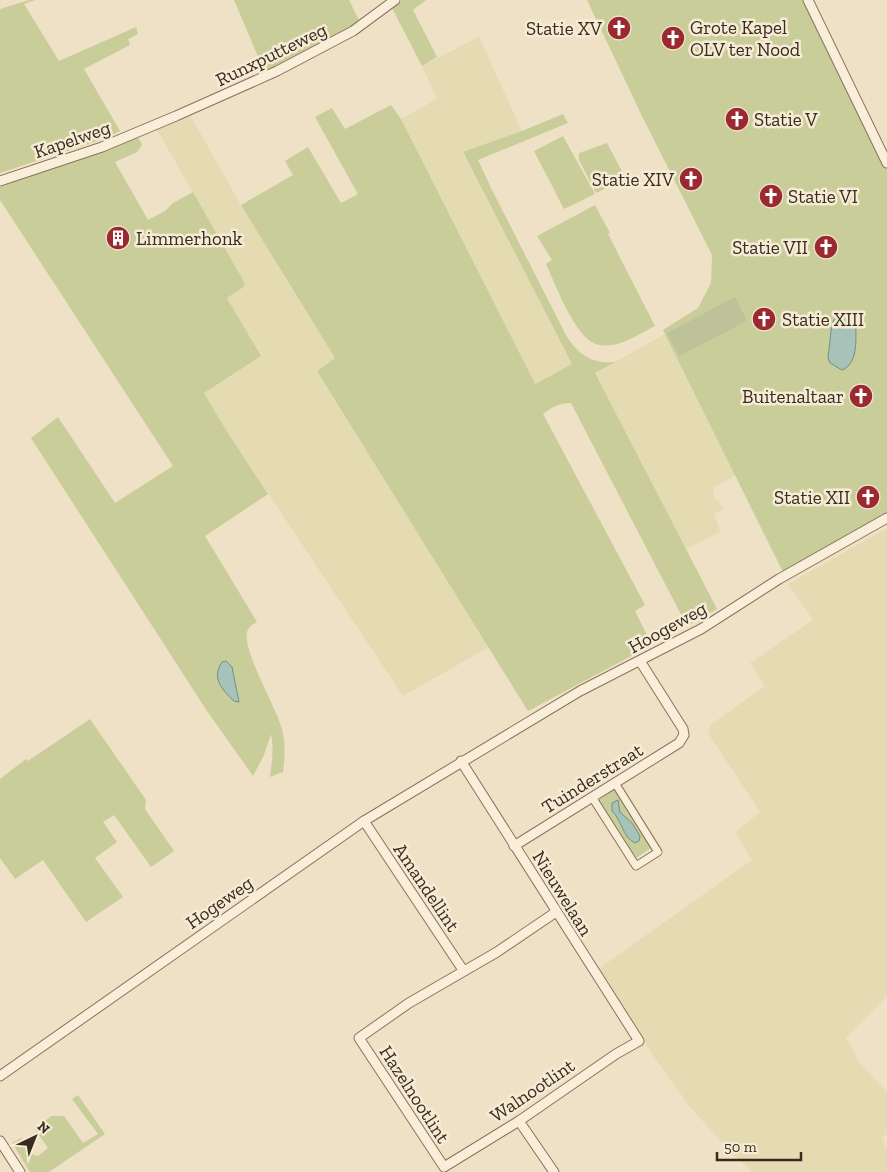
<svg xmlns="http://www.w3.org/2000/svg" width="887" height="1172" font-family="'Zilla Slab',serif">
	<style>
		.farmland { fill: #e4dbb3 }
		.green { fill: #c9cd99 }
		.cemetery { fill: #bec298 }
		.water { fill: #a7c2b9; stroke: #6d9187 }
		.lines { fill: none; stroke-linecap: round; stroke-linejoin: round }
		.pedestrian-casing { stroke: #8a725b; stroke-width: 9 }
		.minor-casing { stroke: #8a725b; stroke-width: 11 }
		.pedestrian { stroke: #f9eed9; stroke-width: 7 }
		.minor { stroke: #f9eed9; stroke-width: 9 }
		.labels { text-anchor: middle; stroke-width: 5; stroke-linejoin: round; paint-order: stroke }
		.poi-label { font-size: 19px; fill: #3a2b1f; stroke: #f6ebd5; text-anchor: start }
		.street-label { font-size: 19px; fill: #3a2b1f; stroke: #f6ebd5 }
	</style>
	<rect width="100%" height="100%" fill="#efe1c5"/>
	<g class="farmland">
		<polygon points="479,37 522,131 463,153 572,364 534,384 401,119 437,99 422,66"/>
		<polygon points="190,115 241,205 335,358 317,371 489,647 403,696 228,433 204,393 261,356 227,298 245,286 243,280 156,128"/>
		<polygon points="667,333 737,475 713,487 713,493 715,499 719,500 723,510 714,513 720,532 685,549 595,373"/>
		<polygon points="887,528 887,996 846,1038 860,1063 887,1092 887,1134 881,1138 887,1148 887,1172 752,1172 726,1147 690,1107 657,1061 597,970 752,860 735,832 760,812 708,733 710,725 765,686 750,663 813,620 788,584"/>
	</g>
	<g class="green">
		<polygon points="29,0 35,0 24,4 59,61 136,27 138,34 128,39 130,45 84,69 120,131 103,139 0,173 0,9"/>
		<polygon points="234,0 349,0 360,22 265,73"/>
		<polygon points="403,0 426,0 413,10 437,57 422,66 392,8"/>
		<polygon points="587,0 807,0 887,165 887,515 784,574 663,330 698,308 711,283 712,255 642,116"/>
		<path d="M391,105L401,119L535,384L572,364L463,152L522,131L563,114L568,123L478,160L492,190L567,337C579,355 592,364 615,362L595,373L717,609L687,626L571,403C559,403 552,407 543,414L645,605L635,611L652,645L528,711L317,371L335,358L241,205L293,175L285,161L308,147L341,203L358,194L315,117L332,108L345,129Z"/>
		<polygon points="563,136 595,194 564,209 534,151"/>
		<path d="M138,137L142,145L137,152L115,162L148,220L165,211L173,203L193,192L243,280L245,286L227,298L261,356L204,393L228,433L268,494L205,536L257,622C252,625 248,627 247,633C243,651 275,706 281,726C286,741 285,756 283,772L270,777C272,762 274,749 271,734L264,755L253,776L207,711L31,438L58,417L115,503L173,466L0,200V187Z"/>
		<polygon points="607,143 626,179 596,193 579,160 579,153"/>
		<path d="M595,205L610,233L608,234L655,326C639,334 620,348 600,345C576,342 556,285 546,264L552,260L537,236Z"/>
		<polygon points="90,719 146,800 145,809 174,851 151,867 114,815 103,822 117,842 95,858 123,897 86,922 43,860 15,879 0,858 0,779 26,759 28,761"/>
		<polygon points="615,788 652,845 651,848 636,858 633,858 598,801"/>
		<polygon points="78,1095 105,1134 49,1172 30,1172 12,1143 21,1138 33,1155 38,1156 48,1148 34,1128 52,1116 64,1116 83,1143 98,1134 72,1099"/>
	</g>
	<polygon class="cemetery" points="735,297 747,321 679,356 667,333"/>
	<g class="water">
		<path d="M848,311L856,319C855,335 860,363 842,370L830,363L828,358L832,323L835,319Z"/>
		<path d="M226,661L232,667L239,702L234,701C222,690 211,678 222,662Z"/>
		<path d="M618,800L620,812L632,823L640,836L639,841L635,843C622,837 622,820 612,811V803Z"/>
	</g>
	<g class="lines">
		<g class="pedestrian-casing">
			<polyline id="pedestrian" points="592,797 636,866 658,852 615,783"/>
		</g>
		<g class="minor-casing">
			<g id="minor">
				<polyline points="808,0 887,163"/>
				<polyline points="0,181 102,147 176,116 277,71 353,31 395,0"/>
				<polyline points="461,761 639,1041 616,1054 519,1121 444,1167 359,1038 409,1003 497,952 556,912"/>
				<polyline points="364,821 463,970"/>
				<polyline points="514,846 679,743 684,735 683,729 640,661"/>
				<polyline points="0,1076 364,821 580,691 701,629 779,579 887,518"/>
				<polyline points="519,1121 554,1172"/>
				<polyline points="0,1141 20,1172"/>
			</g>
		</g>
		<use href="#pedestrian" class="pedestrian"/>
		<use href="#minor" class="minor"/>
	</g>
	<defs>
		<g id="church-disc" transform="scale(1.25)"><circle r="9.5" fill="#9a2a2f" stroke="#f6ebd5"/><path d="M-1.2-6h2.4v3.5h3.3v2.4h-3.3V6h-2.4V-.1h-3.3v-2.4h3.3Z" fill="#fff"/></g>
		<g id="building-disc" transform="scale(1.25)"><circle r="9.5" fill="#9a2a2f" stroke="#f6ebd5"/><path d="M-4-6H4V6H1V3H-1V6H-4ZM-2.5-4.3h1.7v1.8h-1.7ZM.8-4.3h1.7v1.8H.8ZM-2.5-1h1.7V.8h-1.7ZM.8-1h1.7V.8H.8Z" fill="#fff"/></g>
	</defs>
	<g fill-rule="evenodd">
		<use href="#church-disc" x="619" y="28"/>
		<use href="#church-disc" x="673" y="38"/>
		<use href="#church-disc" x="737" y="119"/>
		<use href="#church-disc" x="691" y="179"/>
		<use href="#church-disc" x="771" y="196"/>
		<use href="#building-disc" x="118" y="238"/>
		<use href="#church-disc" x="826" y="247"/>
		<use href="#church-disc" x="764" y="319"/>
		<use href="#church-disc" x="861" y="396"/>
		<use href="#church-disc" x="868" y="497"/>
	</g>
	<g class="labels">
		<g class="poi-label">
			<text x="690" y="34">Grote Kapel<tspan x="690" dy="22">OLV ter Nood</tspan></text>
			<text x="602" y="35" text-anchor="end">Statie XV</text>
			<text x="754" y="126">Statie V</text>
			<text x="674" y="186" text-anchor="end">Statie XIV</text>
			<text x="788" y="203">Statie VI</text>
			<text x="136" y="245">Limmerhonk</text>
			<text x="808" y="254" text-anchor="end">Statie VII</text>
			<text x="782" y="326">Statie XIII</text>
			<text x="844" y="403" text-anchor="end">Buitenaltaar</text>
			<text x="850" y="504" text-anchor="end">Statie XII</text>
		</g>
		<g class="street-label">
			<text transform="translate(271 54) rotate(-26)" y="7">Runxputteweg</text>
			<text transform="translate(72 139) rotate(-19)" y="7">Kapelweg</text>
			<text transform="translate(667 627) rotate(-29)" y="7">Hoogeweg</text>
			<text transform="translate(592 778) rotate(-32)" y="7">Tuinderstraat</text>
			<text transform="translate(427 887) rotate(56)" y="7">Amandellint</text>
			<text transform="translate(563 893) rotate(58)" y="7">Nieuwelaan</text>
			<text transform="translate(219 902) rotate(-35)" y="7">Hogeweg</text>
			<text transform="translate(532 1090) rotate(-34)" y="7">Walnootlint</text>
			<text transform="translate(415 1094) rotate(57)" y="7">Hazelnootlint</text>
		</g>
	</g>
	<g transform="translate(35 1137) rotate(43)" stroke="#f6ebd5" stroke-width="4" paint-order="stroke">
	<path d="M0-4L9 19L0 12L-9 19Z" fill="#3a2b1f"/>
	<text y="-8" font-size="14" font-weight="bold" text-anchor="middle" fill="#3a2b1f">N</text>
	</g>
	<path d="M717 1152v8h84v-8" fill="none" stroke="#3a2b1f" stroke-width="2.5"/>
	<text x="724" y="1152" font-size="15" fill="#3a2b1f" stroke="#f6ebd5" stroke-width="4" paint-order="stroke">50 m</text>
</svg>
